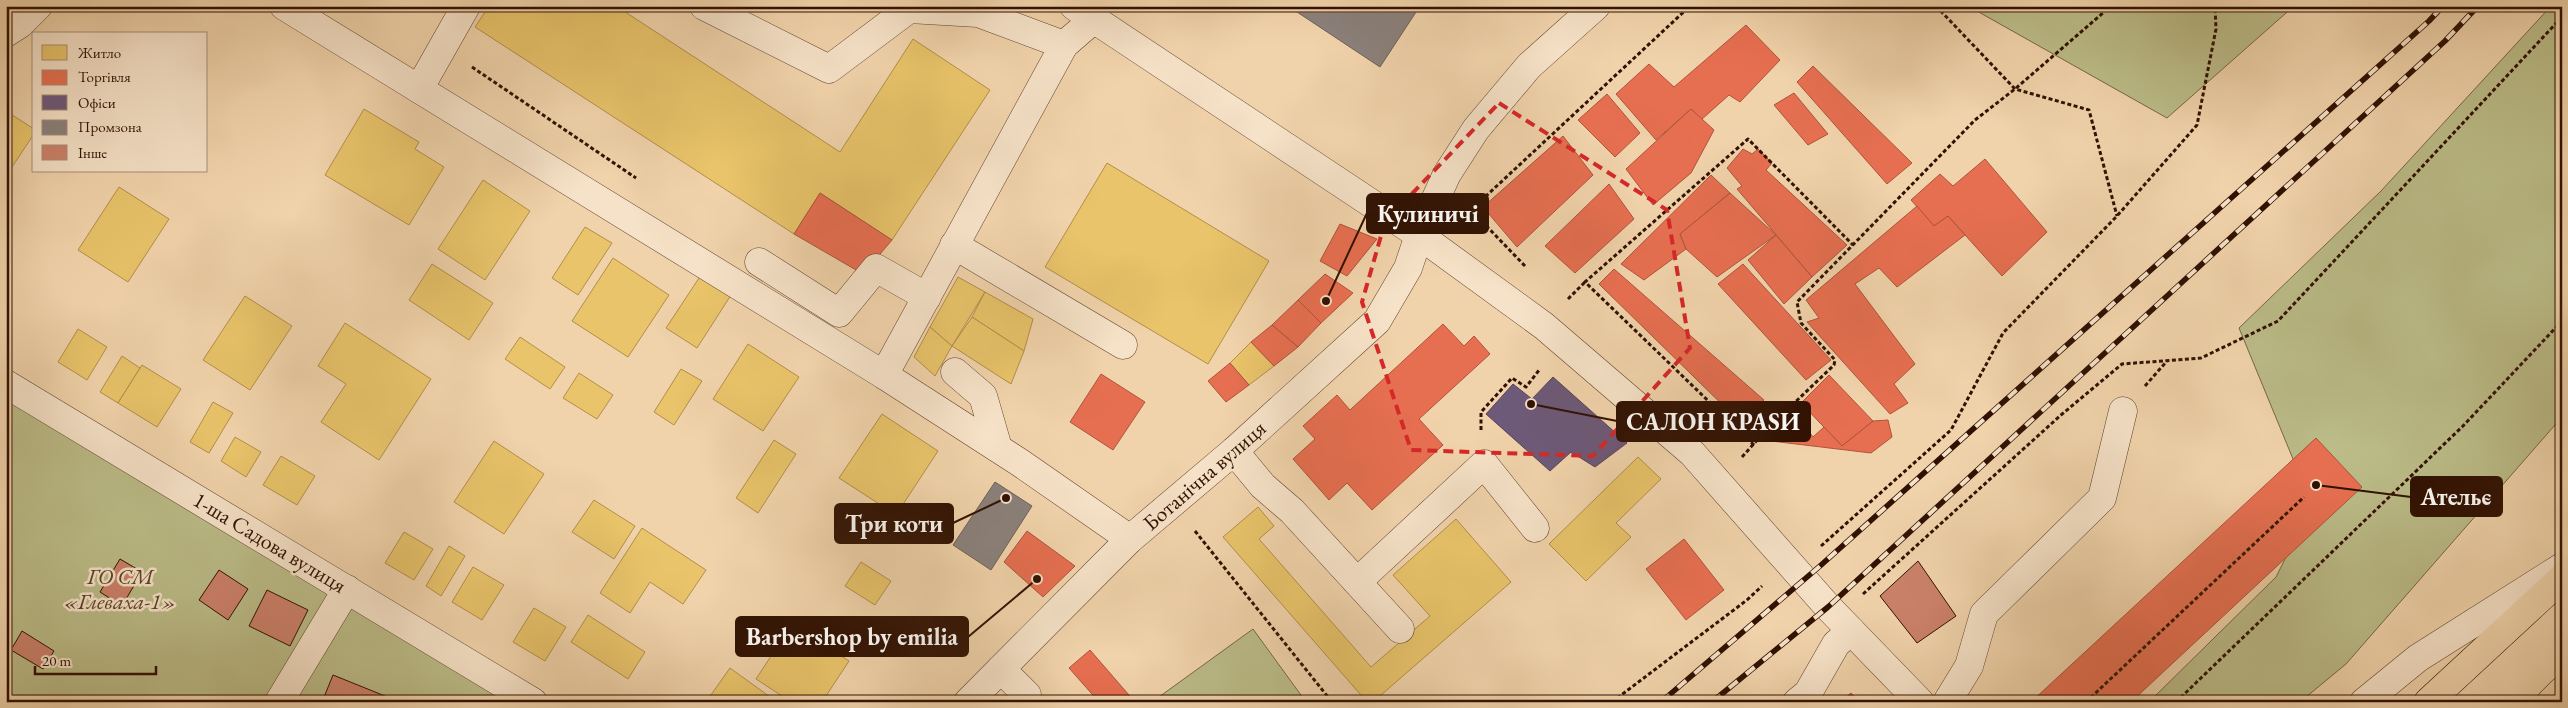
<svg xmlns="http://www.w3.org/2000/svg" width="2568" height="708" font-family="'EB Garamond',serif">
	<style>
		.green { fill: #bbbc88; stroke: #766645 }
		.homes { fill: #e9c46a; stroke: #b28e4b }
		.shops { fill: #e76f51; stroke: #b05339 }
		.offices { fill: #6d597a; stroke: #5b4356 }
		.industry { fill: #8a817c; stroke: #6f5f57 }
		.building { fill: #cb816a; stroke: #301102 }
		.lines { fill: none; stroke-linecap: round; stroke-linejoin: round }
		.minor-casing { stroke: #60422c; stroke-width: 29 }
		.highway-casing { stroke: #301102; stroke-width: 29 }
		.path { stroke: #301102; stroke-width: 3; stroke-dasharray: 4 2.5; stroke-linecap: butt }
		.minor { stroke: #f6e2c8; stroke-width: 28 }
		.highway { stroke: #f1d3ab; stroke-width: 28 }
		.rail-casing { stroke: #301102; stroke-width: 5.5 }
		.rail { stroke: #f6e2c8; stroke-width: 4; stroke-dasharray: 11; stroke-linecap: butt }
		.marked { fill: none; stroke: #d62828; stroke-width: 4; stroke-dasharray: 10 6; stroke-linejoin: round }
		.labels { text-anchor: middle; stroke-width: 5; stroke-linejoin: round; paint-order: stroke }
		.street-label { font-size: 22px; fill: #301102; stroke: #f6e2c8 }
		.park-label { font-size: 22px; font-style: italic; fill: #5a442a; stroke: #f6e2c8 }
		.leader { fill: none; stroke: #301102; stroke-width: 2 }
		.callout-dot { fill: #301102; stroke: #f6e2c8; stroke-width: 2 }
		.callout { fill: #301102; stroke: #301102; stroke-width: 2 }
		.callout-label { font-size: 24px; text-anchor: middle; font-weight: bold; fill: #fff }
	</style>
	<rect width="100%" height="100%" fill="#f1d3ab"/>
	<filter id="stains"><feTurbulence type="fractalNoise" baseFrequency=".004" numOctaves="4"/><feColorMatrix values="0 0 0 0 .2 0 0 0 0 .09 0 0 0 0 .02 0 0 0 .5 -.17"/></filter>
	<radialGradient id="worn" r=".72"><stop offset=".6" stop-color="#630" stop-opacity="0"/><stop offset="1" stop-color="#630" stop-opacity=".3"/></radialGradient>
	<g class="green">
		<polygon points="1968,6 2294,6 2167,118"/>
		<polygon points="2551,6 2562,6 2562,417 2346,664 2300,702 2149,702 2276,577 2312,505 2239,328 2381,191"/>
		<polygon points="6,388 522,702 6,702"/>
		<polygon points="1253,629 1306,702 1152,702"/>
	</g>
	<g class="homes">
		<polygon points="489,6 616,6 840,152 913,39 990,90 892,240 820,193 794,234 475,27"/>
		<polygon points="364,109 419,142 415,149 444,167 409,225 325,175"/>
		<polygon points="6,111 34,129 34,134 6,176"/>
		<polygon points="1107,163 1269,261 1208,364 1045,267"/>
		<polygon points="483,180 530,211 485,280 438,249"/>
		<polygon points="119,187 169,219 128,282 78,250"/>
		<polygon points="585,227 612,243 578,295 552,278"/>
		<polygon points="613,258 669,295 628,357 572,321"/>
		<polygon points="432,264 493,303 469,340 409,300"/>
		<polygon points="703,272 733,292 697,348 666,328"/>
		<polygon points="958,277 985,292 952,346 930,327"/>
		<polygon points="985,292 1033,319 1024,351 972,317"/>
		<polygon points="245,296 292,326 250,390 203,360"/>
		<polygon points="972,317 1024,351 1011,384 952,346"/>
		<polygon points="345,323 431,379 379,460 321,422 346,384 318,366"/>
		<polygon points="930,327 952,346 935,376 914,357"/>
		<polygon points="78,329 107,347 87,380 58,362"/>
		<polygon points="520,337 565,367 550,389 505,359"/>
		<polygon points="1251,342 1274,366 1249,385 1230,363"/>
		<polygon points="748,344 799,377 763,431 713,399"/>
		<polygon points="122,356 140,368 118,403 100,392"/>
		<polygon points="142,365 181,389 157,427 118,403"/>
		<polygon points="681,369 702,381 674,425 654,412"/>
		<polygon points="579,373 613,395 597,419 563,398"/>
		<polygon points="213,402 233,413 209,453 190,442"/>
		<polygon points="882,414 938,451 896,515 839,478"/>
		<polygon points="235,437 261,452 246,477 221,461"/>
		<polygon points="774,440 796,454 758,513 736,498"/>
		<polygon points="494,441 544,474 504,534 454,502"/>
		<polygon points="281,456 315,476 297,505 263,485"/>
		<polygon points="1638,457 1661,479 1616,523 1631,537 1586,581 1549,544"/>
		<polygon points="594,500 635,526 614,559 572,532"/>
		<polygon points="1258,507 1274,526 1259,539 1371,667 1430,616 1393,575 1456,519 1511,582 1373,702 1367,702 1223,537"/>
		<polygon points="642,528 706,570 683,604 650,582 630,613 600,593"/>
		<polygon points="404,532 433,549 414,580 385,563"/>
		<polygon points="449,546 465,556 441,596 426,586"/>
		<polygon points="861,562 891,581 875,605 845,586"/>
		<polygon points="473,567 504,585 482,620 452,602"/>
		<polygon points="534,608 566,627 545,661 513,642"/>
		<polygon points="588,615 645,652 628,679 571,642"/>
		<polygon points="792,624 849,661 822,702 791,702 756,679"/>
		<polygon points="730,668 777,702 706,702"/>
	</g>
	<g class="shops">
		<polygon points="1746,25 1780,60 1740,102 1729,95 1701,120 1691,109 1656,140 1616,94 1649,64 1674,87"/>
		<polygon points="1813,66 1912,163 1887,184 1797,82"/>
		<polygon points="1794,93 1828,134 1808,145 1774,105"/>
		<polygon points="1607,94 1640,133 1615,157 1578,120"/>
		<polygon points="1691,109 1714,130 1691,173 1653,205 1626,169"/>
		<polygon points="1563,136 1593,175 1517,247 1483,207"/>
		<polygon points="1743,149 1752,154 1758,149 1772,163 1766,170 1847,245 1812,277 1737,189 1742,186 1727,168"/>
		<polygon points="1985,159 2047,232 2002,276 1948,216 1934,226 1911,200 1940,174 1953,186"/>
		<polygon points="1711,175 1730,193 1680,234 1686,249 1644,280 1621,264"/>
		<polygon points="1609,184 1634,219 1575,273 1545,246"/>
		<polygon points="820,193 892,240 863,274 794,234"/>
		<polygon points="1730,193 1776,235 1717,277 1686,249 1680,234"/>
		<polygon points="1917,206 1934,226 1948,216 1965,235 1897,287 1879,268 1855,284 1915,364 1894,384 1908,403 1890,414 1807,322 1819,318 1806,300"/>
		<polygon points="1340,224 1377,239 1347,276 1320,261"/>
		<polygon points="1776,235 1812,277 1784,304 1748,260"/>
		<polygon points="1743,264 1831,360 1806,380 1718,284"/>
		<polygon points="1614,269 1764,400 1740,422 1599,284"/>
		<polygon points="1325,274 1353,293 1321,323 1298,300"/>
		<polygon points="1298,300 1321,323 1298,347 1272,325"/>
		<polygon points="1443,324 1464,346 1474,336 1490,354 1419,419 1443,445 1372,510 1347,483 1329,500 1293,459 1315,439 1303,426 1337,395 1350,410"/>
		<polygon points="1272,325 1298,347 1274,366 1251,342"/>
		<polygon points="1230,363 1249,385 1226,402 1208,381"/>
		<polygon points="1101,374 1145,402 1113,450 1070,422"/>
		<polygon points="1829,375 1873,421 1842,446 1801,403"/>
		<polygon points="1793,410 1813,437 1824,427 1842,446 1873,421 1888,420 1892,437 1871,453 1771,441 1770,430"/>
		<polygon points="2316,438 2362,487 2131,702 2031,702"/>
		<polygon points="1027,531 1075,566 1043,597 1004,562"/>
		<polygon points="1684,539 1724,590 1686,620 1646,569"/>
		<polygon points="1090,650 1135,702 1099,702 1069,668"/>
		<polygon points="1851,693 1859,702 1840,702"/>
	</g>
	<polygon class="offices" points="1553,377 1627,443 1595,467 1571,452 1550,471 1486,414 1513,384 1532,399"/>
	<g class="industry">
		<polygon points="1288,6 1420,6 1380,67"/>
		<polygon points="995,482 1032,506 991,570 953,545"/>
	</g>
	<g class="building">
		<polygon points="120,559 142,572 122,606 100,592"/>
		<polygon points="1918,561 1956,616 1917,643 1880,596"/>
		<polygon points="219,570 248,589 228,620 199,600"/>
		<polygon points="267,590 308,610 290,646 249,626"/>
		<polygon points="22,631 54,651 43,669 11,650"/>
		<polygon points="333,675 385,696 382,702 322,702"/>
	</g>
	<g class="lines">
		<g class="minor-casing">
			<g id="minor">
				<polyline points="284,6 884,375"/>
				<polyline points="704,6 829,69 909,9 978,13 1064,45"/>
				<polyline points="1074,6 1419,235 1544,326 1692,453 1828,607 1920,702"/>
				<polyline points="1094,19 1064,45 884,375 1019,462 1130,539"/>
				<polyline points="6,33 20,24 38,6"/>
				<polyline points="419,89 466,6"/>
				<polyline points="954,245 1123,345"/>
				<polyline points="759,262 839,313 876,268 927,297"/>
				<polyline points="955,372 983,396 998,448"/>
				<polyline points="6,384 533,702"/>
				<polyline points="1234,451 1263,486 1292,511 1400,629"/>
				<polyline points="1357,582 1484,464 1535,528"/>
				<polyline points="1001,669 1027,695"/>
				<polyline points="279,702 347,589"/>
				<polyline points="968,702 1130,539 1234,451 1377,321 1408,268 1419,235 1447,174 1476,129 1529,66 1596,6"/>
				<polyline points="1797,702 1808,693 1836,644 1851,631"/>
				<polyline points="1947,702 1969,666 1984,614 2102,498 2123,411"/>
				<polyline points="2364,702 2418,658 2562,567"/>
			</g>
		</g>
		<g class="highway-casing">
			<g id="highway">
				<polyline points="2428,702 2562,578"/>
				<polyline points="2551,702 2562,691"/>
			</g>
		</g>
		<g class="path">
			<polyline points="1936,6 2015,89 2089,110 2117,216"/>
			<polyline points="472,67 636,178"/>
			<polyline points="1525,266 1471,210 1690,6"/>
			<polyline points="1568,299 1585,282"/>
			<polyline points="2145,386 2167,361"/>
			<polyline points="1481,430 1481,412 1512,378 1526,387 1540,369"/>
			<polyline points="1754,445 1585,282 1748,139 1853,245"/>
			<polyline points="1742,457 1767,429 1834,365 1835,360 1801,323 1797,302 1975,120 2015,89 2111,6"/>
			<polyline points="1195,531 1332,702"/>
			<polyline points="1821,546 1951,430 2003,333 2117,216 2197,125 2216,29 2215,6"/>
			<polyline points="1863,594 2061,415 2122,364 2201,358 2278,321 2562,17"/>
			<polyline points="1612,702 1747,600 1762,586"/>
			<polyline points="2086,702 2304,497"/>
			<polyline points="2176,702 2463,426 2562,321"/>
		</g>
		<use href="#minor" class="minor"/>
		<use href="#highway" class="highway"/>
		<g class="rail-casing">
			<g id="rail">
				<polyline points="1661,702 1820,566 2429,21 2443,6"/>
				<polyline points="1712,702 1828,607 2445,41 2478,6"/>
			</g>
		</g>
		<use href="#rail" class="rail"/>
	</g>
	<path class="marked" d="M1499,103L1667,210L1690,348L1593,456L1411,450L1362,302L1385,222Z"/>
	<g class="labels">
		<g class="street-label">
			<text transform="translate(1204 475) rotate(-41)" y="8">Ботанічна вулиця</text>
			<text transform="translate(270 542) rotate(31)" y="8">1-ша Садова вулиця</text>
		</g>
		<g class="park-label">
			<text x="120" y="584">ГО СМ<tspan x="120" dy="25">«Глеваха-1»</tspan></text>
		</g>
	</g>
	<path class="leader" d="M1326 301L1367 213M1531 404L1617 421M2316 485L2411 497M1006 498L953 523M1037 579L968 637"/>
	<g class="callout-dot">
		<circle cx="1326" cy="301" r="5"/>
		<circle cx="1531" cy="404" r="5"/>
		<circle cx="2316" cy="485" r="5"/>
		<circle cx="1006" cy="498" r="5"/>
		<circle cx="1037" cy="579" r="5"/>
	</g>
	<g class="callout">
		<rect x="1367" y="194" width="121" height="39" rx="5"/>
		<rect x="1617" y="402" width="193" height="39" rx="5"/>
		<rect x="2411" y="477" width="91" height="39" rx="5"/>
		<rect x="835" y="504" width="118" height="39" rx="5"/>
		<rect x="736" y="617" width="232" height="39" rx="5"/>
	</g>
	<g class="callout-label">
		<text x="1428" y="222">Кулиничі</text>
		<text x="1713" y="430">САЛОН КРАSИ</text>
		<text x="2456" y="505">Ательє</text>
		<text x="894" y="532">Три коти</text>
		<text x="852" y="645">Barbershop by emilia</text>
	</g>
	<rect width="2568" height="708" fill="none" stroke="#f1d3ab" stroke-width="25"/>
	<rect x="8" y="8" width="2553" height="693" fill="none" stroke="#301102" stroke-width="2.5"/>
	<rect x="12" y="12" width="2543" height="683" fill="none" stroke="#301102"/>
	<rect x="32" y="32" width="175" height="140" fill="#f6e2c8" stroke="#a78e79"/>
	<rect x="42" y="45" width="25" height="15" fill="#e9c46a" stroke="#a78e79"/>
	<text x="78" y="58" font-size="15" fill="#301102">Житло</text>
	<rect x="42" y="70" width="25" height="15" fill="#e76f51" stroke="#a78e79"/>
	<text x="78" y="82" font-size="15" fill="#301102">Торгівля</text>
	<rect x="42" y="95" width="25" height="15" fill="#6d597a" stroke="#a78e79"/>
	<text x="78" y="108" font-size="15" fill="#301102">Офіси</text>
	<rect x="42" y="120" width="25" height="15" fill="#8a817c" stroke="#a78e79"/>
	<text x="78" y="132" font-size="15" fill="#301102">Промзона</text>
	<rect x="42" y="145" width="25" height="15" fill="#cb816a" stroke="#a78e79"/>
	<text x="78" y="158" font-size="15" fill="#301102">Інше</text>
	<path d="M35 666v8h121v-8" fill="none" stroke="#301102" stroke-width="2.5"/>
	<text x="42" y="666" font-size="15" fill="#301102" stroke="#f6e2c8" stroke-width="4" paint-order="stroke">20 m</text>
	<rect width="100%" height="100%" filter="url(#stains)"/>
	<rect width="100%" height="100%" fill="url(#worn)"/>
</svg>
